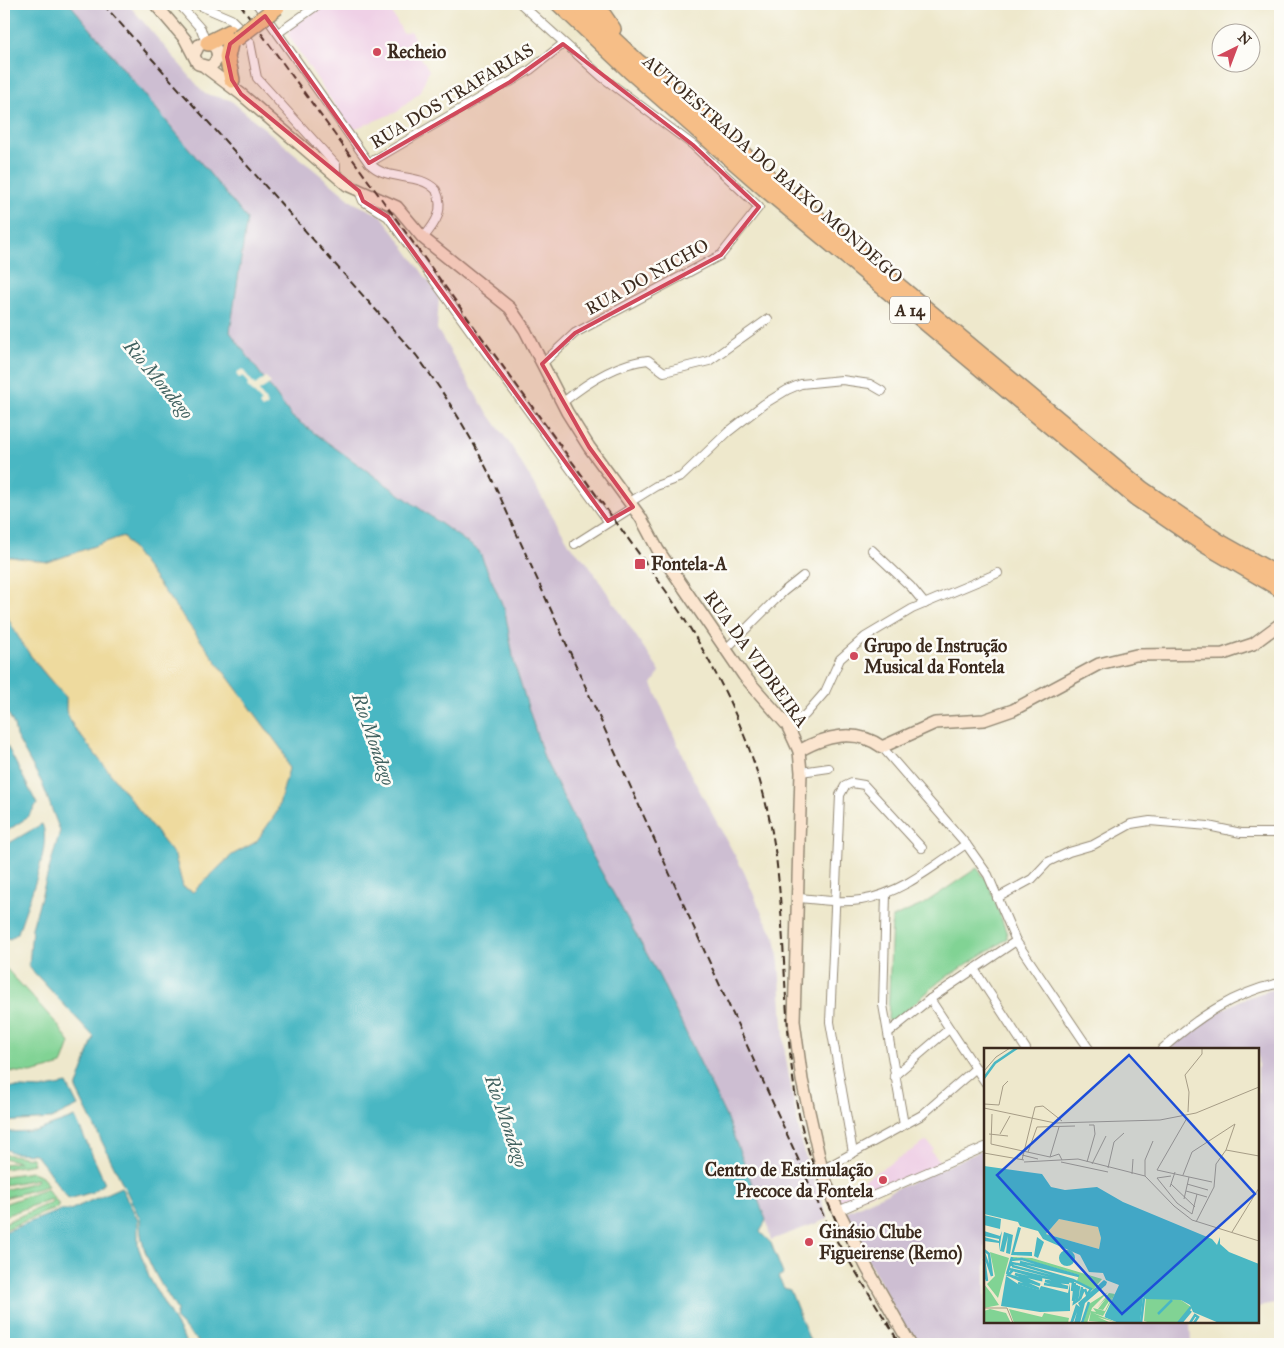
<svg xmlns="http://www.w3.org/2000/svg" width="1284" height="1348" font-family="'IM FELL Great Primer',serif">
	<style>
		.built { fill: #efd0e6 }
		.industrial { fill: #cdbed2 }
		.green { fill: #81d394; stroke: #5e7e59 }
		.sand { fill: #eeda9e; stroke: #94825e }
		.water { fill: #49b7c3; stroke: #427070 }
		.pier { fill: #eee8cc }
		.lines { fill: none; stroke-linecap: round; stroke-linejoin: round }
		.street-casing { stroke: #948975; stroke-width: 10 }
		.secondary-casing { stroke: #948975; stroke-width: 14 }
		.highway-casing { stroke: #948975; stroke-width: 18 }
		.street { stroke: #fff; stroke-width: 8 }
		.secondary { stroke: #fbe5cf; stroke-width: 11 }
		.highway { stroke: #f6be87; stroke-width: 15 }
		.rail { stroke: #3b2a1e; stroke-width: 2; stroke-dasharray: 8 4; stroke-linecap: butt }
		.highway-bridge-casing { stroke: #948975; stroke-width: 18; stroke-linecap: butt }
		.highway-bridge { stroke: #f6be87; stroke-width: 15 }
		.marked { fill: #d1495b; fill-opacity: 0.2; stroke: #d1495b; stroke-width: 4; stroke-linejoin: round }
		.poi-dot { fill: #d1495b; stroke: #fdfcf7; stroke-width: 2 }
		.labels { text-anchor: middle; stroke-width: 5; stroke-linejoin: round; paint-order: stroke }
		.shield { fill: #fdfcf7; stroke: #75695f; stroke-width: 1 }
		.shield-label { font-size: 16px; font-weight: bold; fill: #3b2a1e }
		.poi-label { font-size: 18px; font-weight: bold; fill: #3b2a1e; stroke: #fdfcf7; text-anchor: start }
		.street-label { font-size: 18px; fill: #3b2a1e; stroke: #fdfcf7 }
		.water-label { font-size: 19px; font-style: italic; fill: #416260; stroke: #fdfcf7 }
		.inset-river { fill: none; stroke: #49b7c3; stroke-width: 2.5 }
		.inset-road { fill: none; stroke: #a69c86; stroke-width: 1 }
		.view { fill: #1d4ed8; fill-opacity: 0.15; stroke: #1d4ed8; stroke-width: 2.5 }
		.inset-edge { fill: none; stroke: #3b2a1e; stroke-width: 2.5 }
	</style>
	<rect width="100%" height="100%" fill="#fdfcf7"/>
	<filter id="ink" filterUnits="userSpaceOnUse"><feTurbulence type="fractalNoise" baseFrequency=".02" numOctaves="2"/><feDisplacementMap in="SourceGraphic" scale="10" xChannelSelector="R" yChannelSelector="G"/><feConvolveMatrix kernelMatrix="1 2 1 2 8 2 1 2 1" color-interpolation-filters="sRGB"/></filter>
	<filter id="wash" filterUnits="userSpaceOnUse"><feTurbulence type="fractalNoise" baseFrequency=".0096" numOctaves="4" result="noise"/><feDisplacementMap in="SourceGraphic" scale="20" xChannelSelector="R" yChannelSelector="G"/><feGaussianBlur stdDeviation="1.12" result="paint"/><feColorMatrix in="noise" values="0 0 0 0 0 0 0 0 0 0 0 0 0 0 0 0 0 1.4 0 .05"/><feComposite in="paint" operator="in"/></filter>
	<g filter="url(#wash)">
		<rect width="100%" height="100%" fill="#eee8cc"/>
		<g class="built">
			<polygon points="326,4 387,4 403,33 410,31 419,46 416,50 429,70 420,92 397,112 351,130 288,35 290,27"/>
			<polygon points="927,1141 934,1149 931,1151 942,1164 844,1205 840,1204 837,1196"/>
		</g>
		<g class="industrial">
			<polygon points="70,4 128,4 205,94 230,100 354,203 382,216 439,296 437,329 482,405 510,444 570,545 588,564 660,672 652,684 690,773 744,872 762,914 775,937 779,963 785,1054 802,1147 828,1219 771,1240 766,1220 727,1119 659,976 592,855 544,758 514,662 505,611 479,551 292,417 230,332 247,219"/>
			<polygon points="1280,987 1280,1303 1258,1307 1258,1049 1168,1049 1189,1030 1212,1015 1243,999"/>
			<polygon points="985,1149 985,1322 1190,1322 1191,1344 913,1344 843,1213"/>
		</g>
		<g class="green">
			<polygon points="977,868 988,882 1007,934 1007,939 940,981 891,1024 888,1020 892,918 922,905"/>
			<polygon points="4,966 57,1024 70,1043 62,1065 31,1073 4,1071"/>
			<polygon points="4,1154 32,1158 34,1164 4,1169 4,1164 19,1162 4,1158"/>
			<polygon points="32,1172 42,1176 48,1186 4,1198 4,1190 35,1182 38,1179 4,1185 4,1176"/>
			<polygon points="47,1189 58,1203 58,1207 4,1230 4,1223 52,1202 51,1199 4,1216 4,1204"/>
		</g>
		<path class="sand" d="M123,536L282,750L289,769L277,812L256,842L232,855L193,892L183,887L175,856L73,726L66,711V697C48,679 11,634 4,610C0,594 4,572 4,556L48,562Z"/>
		<g class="water">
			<path d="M4,4H70L247,219L230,332L292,417L479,551L505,611L514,662L544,758L592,855L659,976L727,1119L766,1220L760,1232L771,1243L783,1274L778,1277L784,1288L790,1290L811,1344H198V1341L175,1319L177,1310C160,1282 139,1254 140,1219L76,1089L94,1037L29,967L32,928L60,831L42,783L16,736L14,725L4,705V609C18,642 41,672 66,697V711L73,726L175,856L183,887L193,892L232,855L256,842L277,812L289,769L282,750L123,536L48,562L4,556Z"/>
			<polygon points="4,740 37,804 28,817 4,833"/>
			<path d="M42,824C53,846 25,908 18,933L10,939L4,936V846Z"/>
			<polygon points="67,1084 78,1106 51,1119 4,1122 4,1087 41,1089"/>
			<path d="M75,1117L105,1183L93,1192L69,1199C56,1185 48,1168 35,1154L14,1153L4,1149V1132L36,1131Z"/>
			<polygon points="121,1187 138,1220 138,1246 149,1277 187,1344 4,1344 4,1232 61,1210 70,1210"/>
		</g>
		<polygon class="pier" points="242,369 255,385 266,377 271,383 259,391 268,405 262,409 259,405 262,402 247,386 249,383 243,376 239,378 236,374"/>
	</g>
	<g filter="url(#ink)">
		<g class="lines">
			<g class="street-casing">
				<g id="street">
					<polyline points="179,4 201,29 206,43"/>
					<polyline points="196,4 231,19 242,30 250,42 257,78 336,165 336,171 334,174"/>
					<path d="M257,4L369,163C388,183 418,171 436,190C445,210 436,223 423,238"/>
					<polyline points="521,4 602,77 693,145 759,207 721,255 575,333 542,364"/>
					<polyline points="278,33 319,4"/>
					<polyline points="369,163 498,87 510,82 530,70 563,44"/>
					<polyline points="359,191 363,201 388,217 608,521"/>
					<path d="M562,403C585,384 617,363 648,360L664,372L709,361L768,319"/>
					<polyline points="630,502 656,486 681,477 728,432 764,404 787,390 801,384 842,380 870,384 882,391"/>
					<polyline points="575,544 633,507"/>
					<polyline points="872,550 911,587 925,604"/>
					<polyline points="726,649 783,592 803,576"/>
					<polyline points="787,725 805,715 825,692 840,659 865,637 912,609 998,573"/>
					<polyline points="882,747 966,844 988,875 1016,941 1089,1049"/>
					<polyline points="801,772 829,768"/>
					<polyline points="886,894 883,1005 904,1125"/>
					<path d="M799,898C819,900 840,903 861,900C900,894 934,866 966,844"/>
					<polyline points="997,898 1032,879 1048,862 1069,852 1093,845 1131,824 1150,821 1208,826 1241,833 1280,833"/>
					<polyline points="974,969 1026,1049"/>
					<polyline points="930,999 985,1082"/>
					<polyline points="888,1033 930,999 1016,941"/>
					<path d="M1162,1049C1197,1018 1233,993 1280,983"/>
					<polyline points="894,1076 949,1029"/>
					<polyline points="853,1153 830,1022 840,795 845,786 852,783 864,785 922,848"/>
					<polyline points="822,1170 922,1115 976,1068"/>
					<polyline points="838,1211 985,1147"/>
				</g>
			</g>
			<g class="secondary-casing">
				<g id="secondary">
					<path d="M155,4L185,39L198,64L209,67C218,62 220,54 214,46L206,43L199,45L194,55"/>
					<polyline points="205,67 241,94 347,185 397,207 423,238 510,308 525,330 567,412 589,447 641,518 658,550 744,676 787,725 799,751 801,772 794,1021 802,1080 822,1170 831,1196 867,1268 910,1344"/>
					<path d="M799,751C825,736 856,728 882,747L935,723L984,720L1013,710L1099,664L1136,655L1223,654L1253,644L1280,624"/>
				</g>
			</g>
			<g class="highway-casing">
				<g id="highway">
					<polyline points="559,4 630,71 764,188 1136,498 1205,545 1280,589"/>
					<polyline points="576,4 638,62 664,82 772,180 1142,489 1218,541 1280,576"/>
					<polyline points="596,4 613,29"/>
					<polyline points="208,43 230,32"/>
					<polyline points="230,44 227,57 232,80"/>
				</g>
			</g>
			<use href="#street" class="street"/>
			<use href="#secondary" class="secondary"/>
			<use href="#highway" class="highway"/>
			<g class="rail">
				<path d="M103,4L416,355C449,399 474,441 497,490L830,1230L891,1329"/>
				<path d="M240,4L666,591C721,672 763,759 776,857C786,938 783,1019 796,1099C805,1152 826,1203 851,1251"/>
				<polyline points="888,1322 899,1344"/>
			</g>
			<g class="highway-bridge-casing">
				<polyline id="highway-bridge" points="236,39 277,7"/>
			</g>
			<use href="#highway-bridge" class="highway-bridge"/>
		</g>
	</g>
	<path class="marked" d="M265,16L369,163L510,82L563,44L693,145L759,207L721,255L575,333L542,364L589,447L633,507L608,521L388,217L363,201L359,191L241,94L232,80L227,57L230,44Z"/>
	<g class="poi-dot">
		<circle cx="377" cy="52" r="5"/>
		<rect x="634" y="558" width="12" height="12" rx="2.5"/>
		<circle cx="854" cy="656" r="5"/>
		<circle cx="883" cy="1180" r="5"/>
		<circle cx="809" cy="1242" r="5"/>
	</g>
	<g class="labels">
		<rect class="shield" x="890" y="296.5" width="40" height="27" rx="4"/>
		<g class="shield-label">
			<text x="910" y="316">A 14</text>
		</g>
		<g class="poi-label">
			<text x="387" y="58">Recheio</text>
			<text x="651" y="570">Fontela-A</text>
			<text x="864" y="652">Grupo de Instrução<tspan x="864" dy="21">Musical da Fontela</tspan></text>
			<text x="873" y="1176" text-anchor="end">Centro de Estimulação<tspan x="873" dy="21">Precoce da Fontela</tspan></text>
			<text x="819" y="1238">Ginásio Clube<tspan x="819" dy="21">Figueirense (Remo)</tspan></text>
		</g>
		<g class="street-label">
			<text transform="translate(452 96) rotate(-31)" y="6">RUA DOS TRAFARIAS</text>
			<text transform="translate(773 169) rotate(41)" y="6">AUTOESTRADA DO BAIXO MONDEGO</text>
			<text transform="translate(647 277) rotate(-29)" y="6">RUA DO NICHO</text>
			<text transform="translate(756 659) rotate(54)" y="6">RUA DA VIDREIRA</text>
		</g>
		<g class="water-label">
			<text transform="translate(159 379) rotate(50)" y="7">Rio Mondego</text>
			<text transform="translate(374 739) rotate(71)" y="7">Rio Mondego</text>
			<text transform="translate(507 1121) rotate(71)" y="7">Rio Mondego</text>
		</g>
	</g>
	<g transform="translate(984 1048)">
		<rect width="275" height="275" fill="#eee8cc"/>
		<path d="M6,204L25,210L14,250L3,236L11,228ZM29,209L48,210L118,231L109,242L93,233L95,227L37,210L28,212ZM0,236L7,245L15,257L0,260ZM124,244L108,260L103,275H99L105,256ZM125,245L131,246L119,268L109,265L134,275L114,269L127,275L105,273L107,263L112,264L109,260L121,263L128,249L119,262L114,261L123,249L113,260ZM162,249L197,252L207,259L194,275H167L160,273ZM6,261L22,265L27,275H0V263L6,261L5,272ZM25,261L58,269L60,265L85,270L84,275H30Z" fill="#81d394"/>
		<path d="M75,171L114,179L117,190L115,201L62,186Z" fill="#eeda9e"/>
		<path d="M0,118L58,126L67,139L81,142L113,139L139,154L228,191L233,197L236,189V196L245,204L275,216V275H235L209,264L206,257L197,252L162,251L155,247L159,249L156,275H136L121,267L135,237L122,232L119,225L105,224L96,207L59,191L54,183L36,178L34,174L0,166ZM75,171L114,179L117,190L115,201L62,186ZM0,167L17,171L16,181L0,177ZM34,179L37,180L30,204H48V208L27,207ZM0,183L16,188L18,183L15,203V195L0,193V189L15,193V191L0,188ZM20,184L29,187L26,206L22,205L24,188L20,204L16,203ZM53,189L60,194L54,210L50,208ZM75 210a8 8 0 1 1 16 0a8 8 0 1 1-16 0ZM22,228L34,236L55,242L57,238L84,245L86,235V263L56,264L17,258ZM120,232L123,234L122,237L101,255L96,275H90L93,264L89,275H86L92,256L96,259L94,255Z" fill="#49b7c3" fill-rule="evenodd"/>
		<path class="inset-river" d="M0,30L11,15L33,0M0,202L5,206L8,228L0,205M0,211L3,233L0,223M27,212L38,211L95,228L36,214M28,218V215L38,217L89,232L107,241L103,247L101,241M28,218L89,234L88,243M25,221L85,235L61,233L84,239M29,222L57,230V232L31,226L56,237L24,227ZM23,226L28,209M25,227L55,241L34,235M60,236L84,240M93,237L90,255L93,253M95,238L93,253L96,251M98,239L96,251L100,241M89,253L91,235M174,266L188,252M121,268L136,274M98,275L105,254M157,275L160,250M194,275L207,259L195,275M197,275L207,263M206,275L211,267L214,269L210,275"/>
		<path class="inset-road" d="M0,23L12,9L26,0M0,56L15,57L19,38L24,33M0,60L71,75L176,72L212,65L275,39M204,64L205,44L201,27L218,6V0M8,66L7,96L66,109L75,106L78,112M5,86L24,88M16,86L26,68M44,104L53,79L91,78M0,105L40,112M38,107L54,111M66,109L75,79M38,112L51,59L59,58L78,73M40,114L94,111L161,128L190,158L208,172L275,193M77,114L124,124M103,114L111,86L110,77H105M108,116L122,88M124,120L130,94L140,85M173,122L203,70M173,122L228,134M148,126L149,111M199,127L208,104L251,76L242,102M161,128V112L169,93M187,128L173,130L193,155L208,166M187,136L211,159M203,136L224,142M186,139L191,124M202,143L223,149M200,151L205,129M208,166L213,146M212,174L230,139L232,116L242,102L275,108M248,184L275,140M0,260H23L29,275"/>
		<path class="view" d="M145,7L271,146L138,266L13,127Z"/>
		<rect width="275" height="275" class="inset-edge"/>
	</g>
	<rect width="1284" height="1348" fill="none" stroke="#fdfcf7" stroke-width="20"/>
	<g transform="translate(1236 48) rotate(42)"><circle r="24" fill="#fdfcf7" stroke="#afa8a0"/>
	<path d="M0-4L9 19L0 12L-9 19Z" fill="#d1495b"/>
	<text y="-8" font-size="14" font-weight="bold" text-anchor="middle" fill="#3b2a1e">N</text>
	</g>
</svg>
